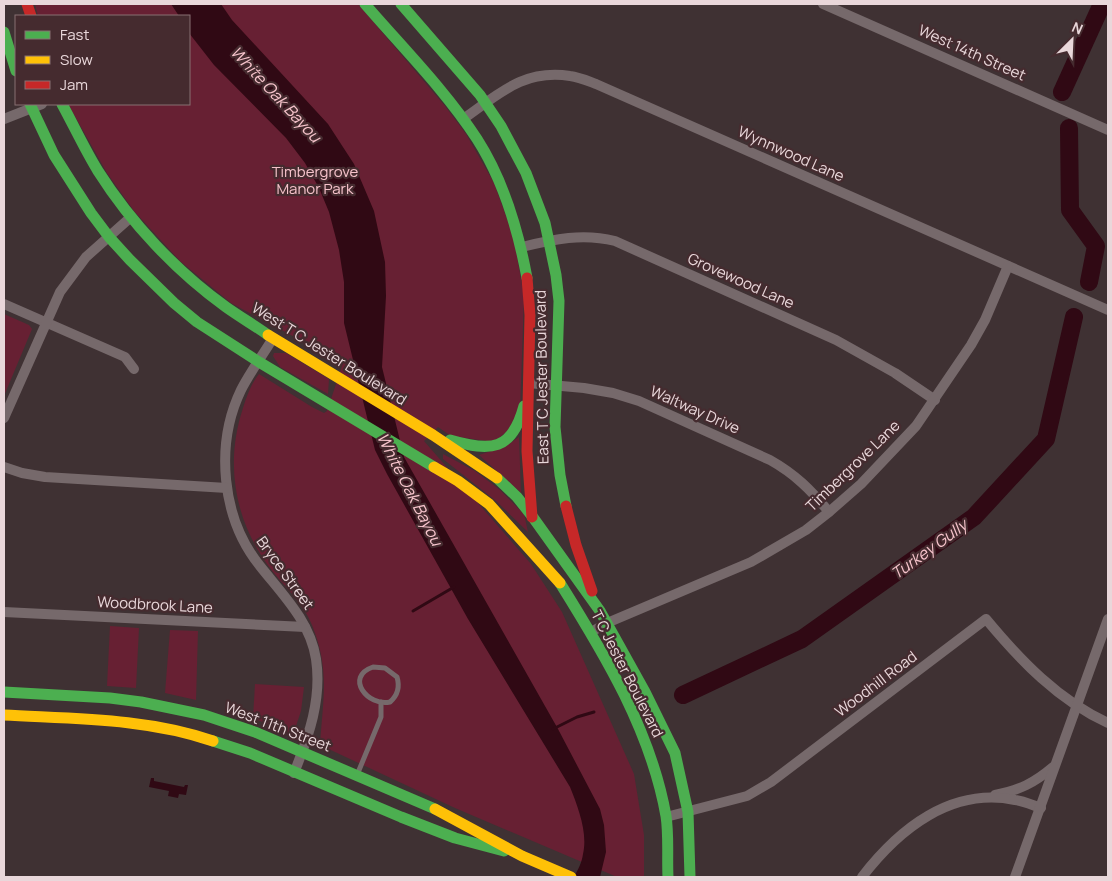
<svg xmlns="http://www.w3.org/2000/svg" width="1112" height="881" font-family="Manrope,sans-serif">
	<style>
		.green { fill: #672033 }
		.water { fill: #300914 }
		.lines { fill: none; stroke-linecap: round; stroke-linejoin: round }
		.stream { stroke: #300914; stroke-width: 3 }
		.river { stroke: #300914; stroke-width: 18 }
		.lane { stroke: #76696b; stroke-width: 5 }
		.street { stroke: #76696b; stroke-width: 10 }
		.fast { stroke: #4caf50; stroke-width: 11 }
		.slow { stroke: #ffc107; stroke-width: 11 }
		.jam { stroke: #c62828; stroke-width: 11 }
		.labels { text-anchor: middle; stroke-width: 4.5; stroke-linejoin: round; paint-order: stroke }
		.street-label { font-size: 15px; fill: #e9d7da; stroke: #452b2f }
		.park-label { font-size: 15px; fill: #f5c2ca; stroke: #452b2f }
		.water-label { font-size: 16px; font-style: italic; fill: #f8c5cd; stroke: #452b2f }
	</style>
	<rect width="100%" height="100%" fill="#3f3133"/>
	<g class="green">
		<path d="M35,4H358L445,106L466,134L494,183L514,238L524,297L520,412L514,426L494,442L451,436L438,427L424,441L531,564L562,612L634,774L644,835V877H617L455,808L320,745C323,698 330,670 312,625C302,600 282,585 267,564C234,518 225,462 243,408C247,396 251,384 259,374L312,407L324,413L327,411L343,363L231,303L180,261L134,211L107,173L68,104H189V16H38Z"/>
		<polygon points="4,314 29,325 32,329 4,396"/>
		<polygon points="274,353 286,353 329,379 328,394 280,367 273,356"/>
		<polygon points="519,437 521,493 479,455 506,446"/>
		<polygon points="443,454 475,471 500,490 524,514 528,532 496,501 443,459"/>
		<polygon points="110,626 139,628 136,688 107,686"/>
		<polygon points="170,630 198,631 196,700 165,693"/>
		<polygon points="255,684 304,687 301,711 293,735 253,718"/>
	</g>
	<g class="water">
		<path d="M171,4H221L232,20L328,124L354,164L374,211L385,262L386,296L382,367L404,457L558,729L600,809L604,825L606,852L600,877H574C578,870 582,862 583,854C588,833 578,807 570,787L468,619L387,474L375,450L344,323V282L339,250L329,212L319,188L305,163L286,138L214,65L189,33V16H179Z"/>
		<polygon points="151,778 154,778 154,781 184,787 185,785 188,785 186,795 179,794 178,798 168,796 169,791 149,787"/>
	</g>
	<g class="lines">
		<g class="stream">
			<polyline points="413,611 454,587"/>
			<polyline points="553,729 577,717 594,712"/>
		</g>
		<g class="river">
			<polyline points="1062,92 1102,4"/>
			<polyline points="1069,128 1070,210 1096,246 1089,282"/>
			<polyline points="683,695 802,639 974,517 1046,439 1074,317"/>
		</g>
		<g class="lane">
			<path d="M373,667L385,668L397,677C400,687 398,695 390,702C368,707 344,677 373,667Z"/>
			<polyline points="357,775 381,717 381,702"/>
		</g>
		<g class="street">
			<polyline points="823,4 1108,130"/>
			<polyline points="4,119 42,104"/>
			<path d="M463,119C499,94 523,69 570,76C579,77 588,81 596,84L1108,310"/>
			<path d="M522,247C554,239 583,233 615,241L836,340L895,373L935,400"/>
			<polyline points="4,304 125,357 134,369"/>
			<path d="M273,338C263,355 250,372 241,390C215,444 221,518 260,566C282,594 310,621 316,659C322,699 309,736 294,773"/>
			<path d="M528,383L584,388L613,393L639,401L770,460C795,474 811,490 829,512"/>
			<polyline points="4,418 60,292 86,257 131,217"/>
			<polyline points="4,467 22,473 45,477 227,488"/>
			<polyline points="4,612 305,627"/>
			<polyline points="591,632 607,623 751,562 806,530 829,512 861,484 916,426 971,345 985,320 1008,266"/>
			<path d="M995,795C1020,790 1034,783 1053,767"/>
			<path d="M666,817L747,796L771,782L986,619C1020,660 1058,700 1108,723"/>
			<path d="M862,877C899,829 951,787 1015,800C1024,801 1032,805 1041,808"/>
			<polyline points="1015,877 1108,619"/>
		</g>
		<g class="fast">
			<path d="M365,4C403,48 445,90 477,139C504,181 518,229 527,278"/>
			<polyline points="401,4 480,95 501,126 526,173 545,223 556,275 559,301 555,427 560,475 566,506"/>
			<polyline points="4,32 16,71"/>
			<polyline points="30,104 54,155 91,213 109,237 130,260 174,303 197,322 259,362 434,467"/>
			<path d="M62,104C74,126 85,150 98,171C131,223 176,271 226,307C240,317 254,325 268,335"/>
			<path d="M450,440C491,452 512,451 524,406"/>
			<polyline points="497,478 517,497 532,516 600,611 645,692 675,753 688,812 690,877"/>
			<path d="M560,583C605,655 651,731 666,816C669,835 667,857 668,877"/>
			<polyline points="4,692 110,698 141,702 204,715 255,732 435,809"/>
			<polyline points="213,741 250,753 401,817 455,838 504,851"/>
		</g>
		<g class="slow">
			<polyline points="268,335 433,435 497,478"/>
			<polyline points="434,467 458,481 489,504 560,583"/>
			<path d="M4,715C74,719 146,718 213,741"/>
			<polyline points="435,809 522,856 571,877"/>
		</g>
		<g class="jam">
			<polyline points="27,4 31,16"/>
			<polyline points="527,278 530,315 527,451 532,517"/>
			<polyline points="566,506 576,545 592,591"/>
		</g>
	</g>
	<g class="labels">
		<g class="street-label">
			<text transform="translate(972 53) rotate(24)" y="5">West 14th Street</text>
			<text transform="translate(791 154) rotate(24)" y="5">Wynnwood Lane</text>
			<text transform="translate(741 281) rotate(24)" y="5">Grovewood Lane</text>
			<text transform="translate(329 354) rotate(32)" y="5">West T C Jester Boulevard</text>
			<text transform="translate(542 377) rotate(-91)" y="5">East T C Jester Boulevard</text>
			<text transform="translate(695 410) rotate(24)" y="5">Waltway Drive</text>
			<text transform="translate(853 466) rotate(-44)" y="5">Timbergrove Lane</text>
			<text transform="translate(285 573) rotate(54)" y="5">Bryce Street</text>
			<text transform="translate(155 605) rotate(3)" y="5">Woodbrook Lane</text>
			<text transform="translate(627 674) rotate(63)" y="5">T C Jester Boulevard</text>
			<text transform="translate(876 684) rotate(-37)" y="5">Woodhill Road</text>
			<text transform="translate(278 727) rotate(21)" y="5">West 11th Street</text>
		</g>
		<g class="park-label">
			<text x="315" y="177">Timbergrove<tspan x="315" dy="17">Manor Park</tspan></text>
		</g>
		<g class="water-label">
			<text transform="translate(276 94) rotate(47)" y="6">White Oak Bayou</text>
			<text transform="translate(410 489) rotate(63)" y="6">White Oak Bayou</text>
			<text transform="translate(929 549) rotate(-36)" y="6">Turkey Gully</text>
		</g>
	</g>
	<rect width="1112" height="881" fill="none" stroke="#e9d7da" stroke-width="10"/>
	<rect x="15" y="15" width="175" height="90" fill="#452b2f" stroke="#877073"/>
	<rect x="25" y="31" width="25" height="8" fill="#4caf50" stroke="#877073"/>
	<text x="60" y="40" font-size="15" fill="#e9d7da">Fast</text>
	<rect x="25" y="56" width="25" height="8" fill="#ffc107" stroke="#877073"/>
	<text x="60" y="65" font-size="15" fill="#e9d7da">Slow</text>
	<rect x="25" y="81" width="25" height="8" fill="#c62828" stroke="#877073"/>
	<text x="60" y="90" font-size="15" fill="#e9d7da">Jam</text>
	<g transform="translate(1072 40) rotate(24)" stroke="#452b2f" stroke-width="4" paint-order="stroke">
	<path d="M0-4L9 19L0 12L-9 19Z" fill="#e9d7da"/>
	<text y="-8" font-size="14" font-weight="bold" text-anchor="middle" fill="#e9d7da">N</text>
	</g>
</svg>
